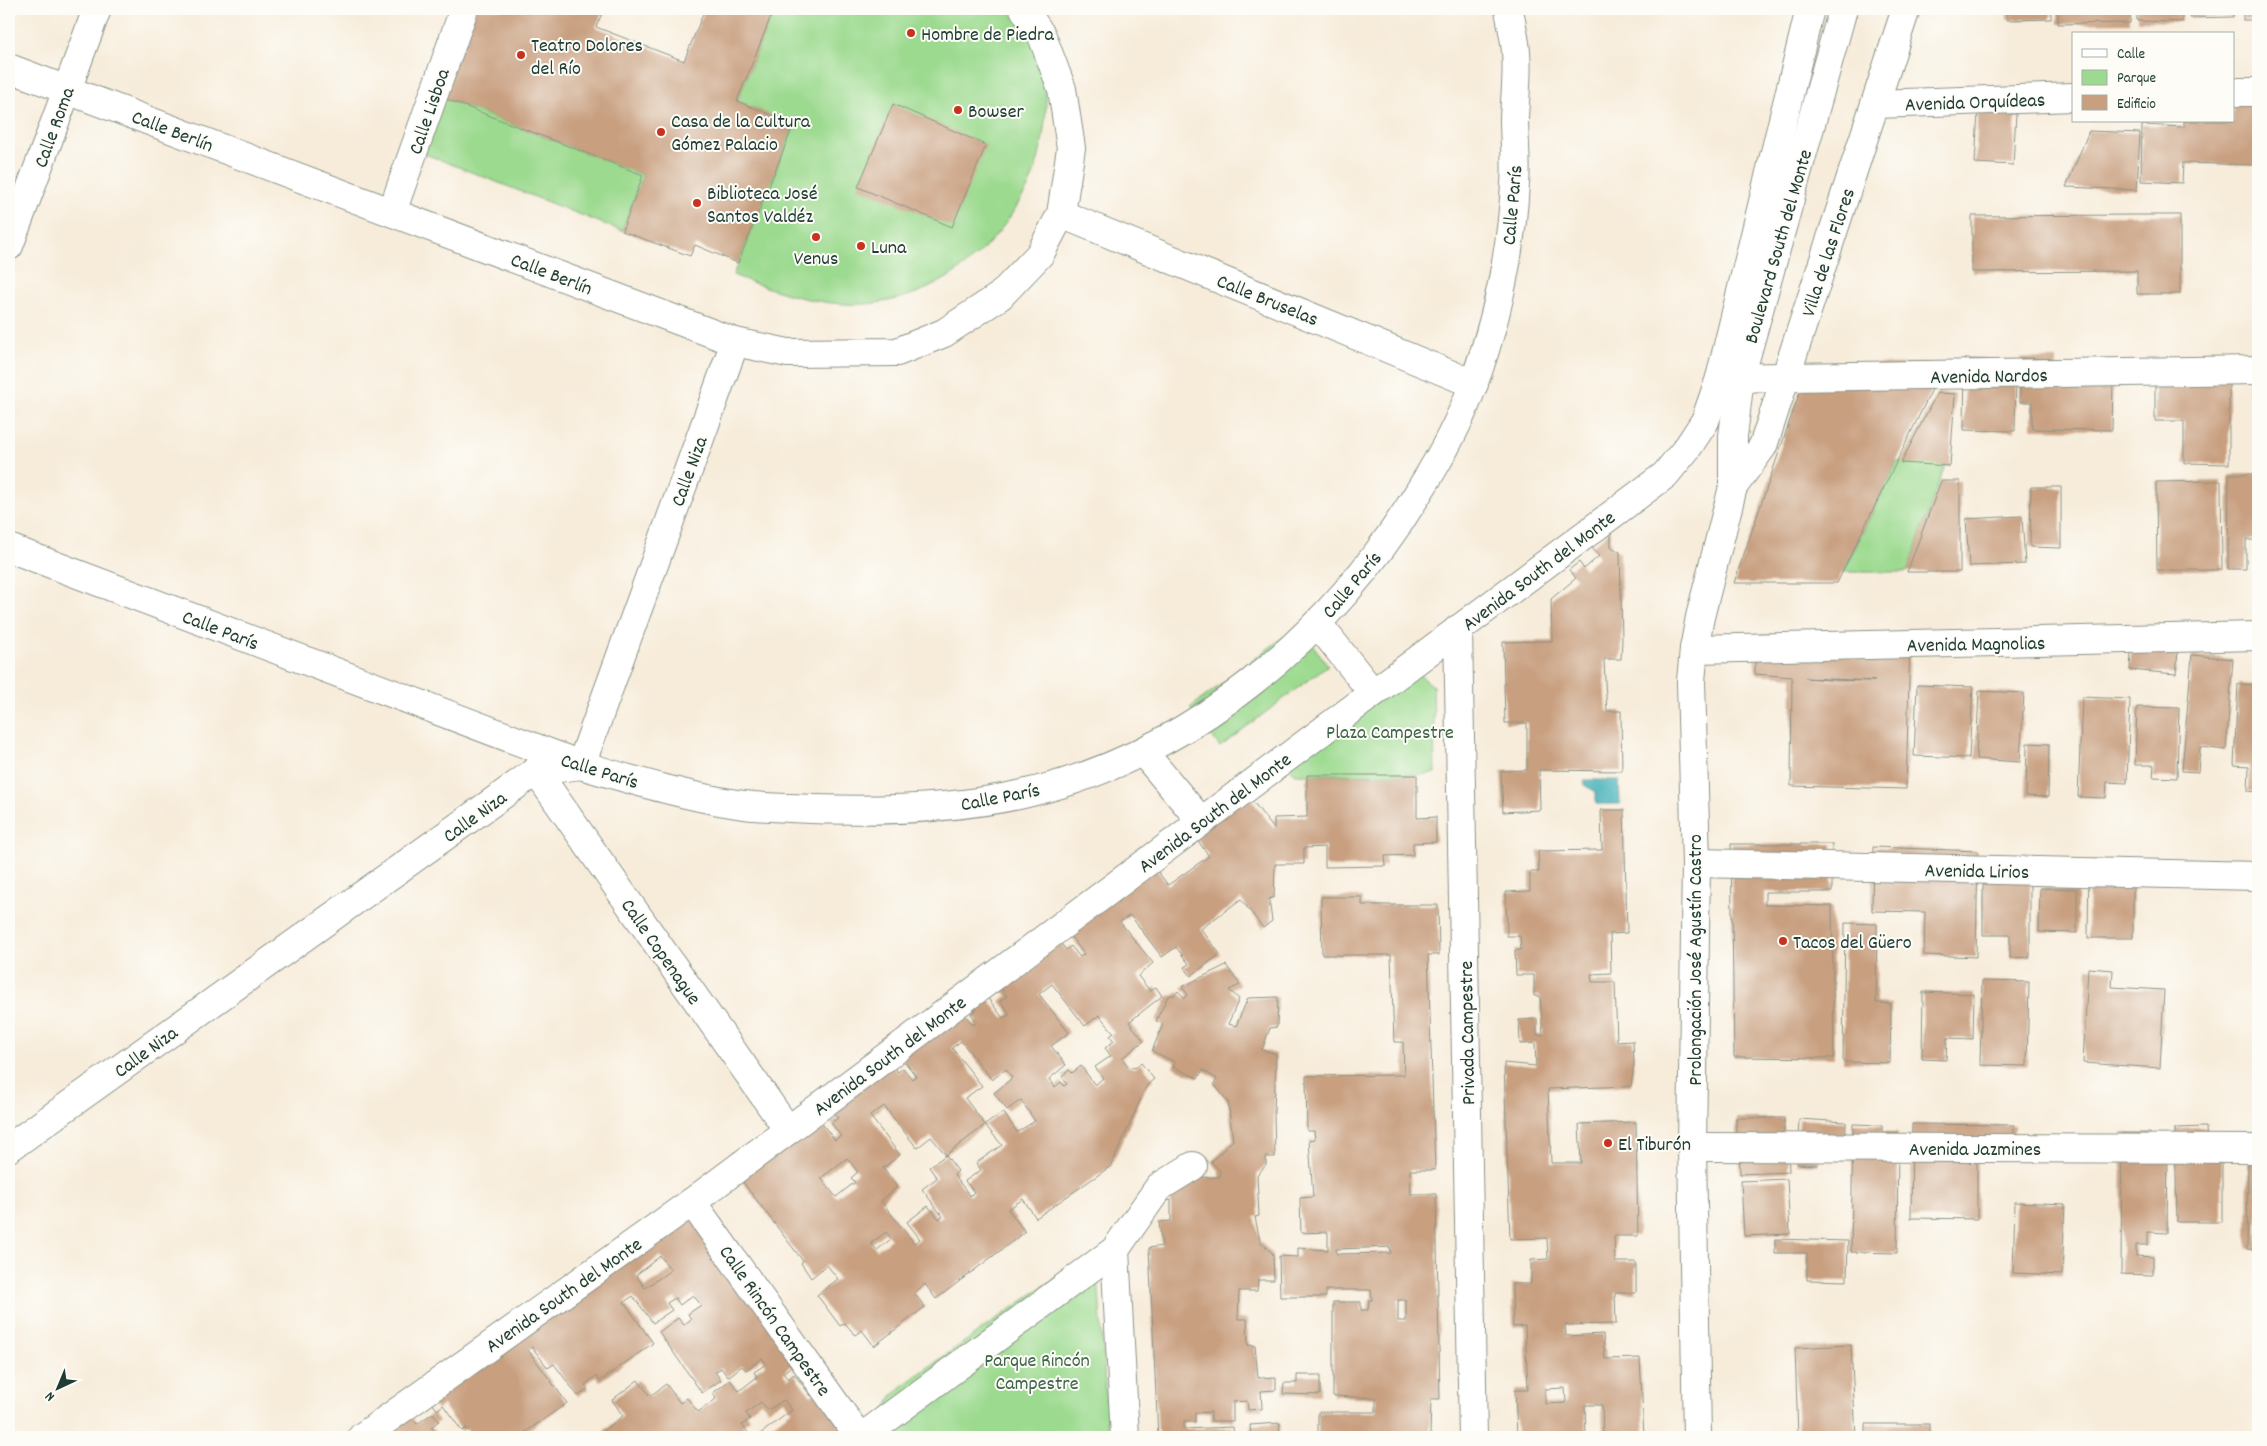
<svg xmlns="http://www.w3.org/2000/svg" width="2267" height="1446" font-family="Dekko,sans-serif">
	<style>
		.green { fill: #9cda8f; stroke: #5e8c62 }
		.water { fill: #40b0b9; stroke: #307676 }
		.building { fill: #c89f7f; fill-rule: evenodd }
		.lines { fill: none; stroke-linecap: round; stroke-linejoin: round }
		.minor-casing { stroke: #8b9487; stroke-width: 30 }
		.highway-casing { stroke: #8b9487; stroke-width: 30 }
		.minor { stroke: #fff; stroke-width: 28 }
		.highway { stroke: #fff; stroke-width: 28 }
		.poi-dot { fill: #c8321e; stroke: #fdfcf7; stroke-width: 2 }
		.labels { text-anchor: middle; stroke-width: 4; stroke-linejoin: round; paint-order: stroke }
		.poi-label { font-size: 20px; fill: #1f3d34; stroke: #fdfcf7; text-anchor: start }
		.street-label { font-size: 20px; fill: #1f3d34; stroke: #fdfcf7 }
		.park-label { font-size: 20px; fill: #3e644b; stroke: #fdfcf7 }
	</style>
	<rect width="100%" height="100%" fill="#fdfcf7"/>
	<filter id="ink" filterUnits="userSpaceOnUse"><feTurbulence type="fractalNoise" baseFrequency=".02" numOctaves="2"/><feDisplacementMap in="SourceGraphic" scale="10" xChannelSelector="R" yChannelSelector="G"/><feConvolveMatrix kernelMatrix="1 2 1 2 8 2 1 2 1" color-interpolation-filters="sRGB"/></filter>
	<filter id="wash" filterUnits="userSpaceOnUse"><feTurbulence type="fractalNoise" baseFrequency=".0096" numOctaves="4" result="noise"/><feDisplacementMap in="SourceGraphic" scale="20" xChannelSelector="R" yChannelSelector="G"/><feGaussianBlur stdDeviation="1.12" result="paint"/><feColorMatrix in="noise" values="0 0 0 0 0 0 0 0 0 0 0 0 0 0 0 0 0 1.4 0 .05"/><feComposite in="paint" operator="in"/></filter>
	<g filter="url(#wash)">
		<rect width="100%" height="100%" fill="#f7ecda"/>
		<g class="green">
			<path d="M774,9H1021C1033,39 1045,66 1046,99C1046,125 1041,157 1031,181C1028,189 1022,197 1018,204C989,253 944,290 888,301C835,312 782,294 733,275L794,125L737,101Z"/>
			<polygon points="441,97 643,175 622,231 420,152"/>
			<polygon points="1897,462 1945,465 1907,572 1843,572"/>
			<polygon points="1298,626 1328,665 1220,747 1190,708"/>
			<polygon points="1416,672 1433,686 1435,773 1417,775 1295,774 1281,757"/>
			<polygon points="1071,1267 1098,1271 1108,1437 885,1437 877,1426 892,1396 906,1383"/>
		</g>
		<polygon class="water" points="1584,780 1619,780 1620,804 1596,804 1596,792 1584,785"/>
		<g id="blocks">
			<g class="building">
				<polygon points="475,9 604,9 596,27 684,61 705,9 774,9 737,101 794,124 738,263 695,245 690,256 622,231 643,175 441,97"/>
				<polygon points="2007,9 2051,9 2051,19 2007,20"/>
				<polygon points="2058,9 2130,9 2130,23 2058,24"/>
				<polygon points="2137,9 2182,9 2182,22 2137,21"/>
				<polygon points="2190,9 2233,9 2233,17 2190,18"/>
				<rect x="2243" y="9" width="15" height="11"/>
				<polygon points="2258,90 2258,165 2183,163 2182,183 2141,181 2142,125 2184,127 2184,121 2233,121 2233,98"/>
				<polygon points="893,104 986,145 952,227 858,187"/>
				<polygon points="1978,112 2016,114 2013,165 1975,163"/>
				<polygon points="2089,131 2140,133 2137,190 2066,187"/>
				<polygon points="2136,215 2180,215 2180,294 2137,294 2137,271 1972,272 1972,216"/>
				<polygon points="2229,357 2229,464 2184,463 2184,421 2155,421 2155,381"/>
				<polygon points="2020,358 2057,359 2057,368 2113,381 2112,430 2032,429 2032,402 2020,402"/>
				<polygon points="1965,359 2016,360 2015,431 1964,430"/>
				<polygon points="1945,363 1837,583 1734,583 1809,365"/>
				<polygon points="2255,366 2258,366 2258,406 2254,406"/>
				<polygon points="1937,393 1955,394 1950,466 1901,463"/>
				<polygon points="2229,474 2258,474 2258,540 2246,540 2246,569 2228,569"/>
				<polygon points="1941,481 1960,481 1960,572 1907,572"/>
				<polygon points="2221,481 2222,570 2157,570 2156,482"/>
				<polygon points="2031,487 2061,487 2061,548 2030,547"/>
				<polygon points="2022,516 2025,564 1969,566 1966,519"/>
				<polygon points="1611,530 1611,547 1620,552 1622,640 1621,659 1604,659 1605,682 1607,711 1621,711 1622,771 1539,770 1540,810 1503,812 1501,771 1527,770 1527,723 1505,723 1503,642 1552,641 1551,599 1576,578 1569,570 1579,562 1584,569 1599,556 1591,547"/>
				<path d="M1756,634L1910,642L1906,789L1791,786L1792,677L1755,674ZM1805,678L1875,681L1830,680Z"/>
				<polygon points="2132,635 2179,638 2176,674 2130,670"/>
				<polygon points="2192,655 2233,659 2226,750 2200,747 2198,772 2182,771"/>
				<polygon points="2238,684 2258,685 2258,792 2248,791 2249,766 2234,765"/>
				<polygon points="1917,685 1973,687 1969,758 1914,756"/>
				<polygon points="1979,691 2024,693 2020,762 1976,759"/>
				<polygon points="2082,697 2130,699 2127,783 2107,782 2106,798 2078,797"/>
				<polygon points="2137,707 2179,708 2177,778 2153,777 2154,765 2135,765"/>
				<polygon points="2027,743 2049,744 2048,797 2026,796"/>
				<path d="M1307,775H1417V818L1436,817V842L1413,843V855L1385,856L1386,866L1325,867V847L1304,848V864H1275L1274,897L1269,899L1272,921L1263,928L1241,899L1201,929L1220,954L1191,976L1184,967L1189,964L1176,947L1162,957L1130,915L1120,922L1153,963L1138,976L1150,991L1156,987L1162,996L1129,1022L1144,1041L1122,1058L1128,1066L1135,1068L1141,1063L1154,1079L1147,1085L1111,1166L1036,1218L1023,1199L1008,1209L1025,1232L936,1299L925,1284L914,1293L925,1307L874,1346L862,1330L855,1335L845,1323L840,1326L817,1295L838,1279L827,1265L811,1278L801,1263L803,1261L732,1168L810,1109L835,1140L841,1136L831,1123L838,1118L831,1109L891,1063L898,1072L903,1068L912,1079L916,1076L901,1057L958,1006L973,1025L977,1022L971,1014L977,1009L971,1002L984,993L1003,1018L1010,1014L1000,1001L1007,996L1000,987L1059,941L1066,950L1071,946L1080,957L1084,954L1068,933L1155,868L1168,885L1209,856L1193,834L1247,794L1274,829V818L1307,817ZM1052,984L1085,1026L1099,1015L1114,1033L1110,1036L1114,1041L1105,1048L1111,1056L1095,1067L1103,1078L1095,1085L1081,1066L1072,1073L1069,1070L1062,1076L1067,1084L1064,1086L1061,1082L1055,1087L1049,1079L1066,1065L1051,1046L1069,1033L1039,994ZM961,1041L992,1080L1006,1069L1012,1078L994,1093L1007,1110L1021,1100L1035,1121L1017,1132L1003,1112L985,1125L1002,1145L976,1163L981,1170L965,1181L974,1192L970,1196L954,1175L958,1171L946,1155L929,1167L937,1178L922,1189L943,1217L939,1219L928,1206L907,1222L920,1239L914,1243L881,1201L897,1187L883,1168L900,1155L870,1116L884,1106L917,1148L931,1137L946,1155L985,1125L965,1098L982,1086L952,1048ZM847,1158L858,1172L851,1178L855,1182L836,1197L821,1178ZM886,1232L891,1239L877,1250L871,1243Z"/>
				<path d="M1601,810H1624L1627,933L1610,934L1611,973L1591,974L1592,982H1615L1617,1042L1633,1041L1634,1063L1631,1086L1548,1089L1551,1163H1581L1579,1124L1636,1122L1638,1236H1614L1615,1262H1636V1293H1615L1616,1324L1565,1325L1566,1336L1603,1334L1605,1359L1640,1358L1644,1437H1603L1602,1405H1585L1586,1437H1517L1515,1390H1528L1525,1326L1513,1327L1512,1284H1531V1260L1548,1259L1547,1238L1510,1239L1504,1063L1536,1066L1535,1043L1520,1044L1519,1020L1537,1019V1035H1543L1540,996H1534V975H1516L1515,950H1521L1520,936H1507L1506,892L1530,891V872H1539L1538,851L1602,850ZM1565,1388L1566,1403L1545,1404V1389Z"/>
				<polygon points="1731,844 1832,844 1832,892 1765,892 1765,905 1832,906 1834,1058 1734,1057"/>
				<polygon points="1873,847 1978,851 1976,957 1924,955 1925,912 1872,911"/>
				<polygon points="2089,861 2133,862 2133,938 2088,938"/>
				<polygon points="1983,862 2030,862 2030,957 2010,958 2010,935 1983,935"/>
				<polygon points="2040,888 2077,889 2077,933 2039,932"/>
				<path d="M1321,897H1362V905H1438L1439,955H1428L1435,1170H1410L1411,1194H1436L1440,1399H1431L1430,1435H1440V1437H1318V1412H1376V1398L1333,1396V1302H1361V1310H1368L1369,1300H1372L1371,1290H1326V1297H1280L1279,1256L1298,1257V1248L1328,1250V1232L1301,1233L1300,1198L1313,1197L1309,1140L1315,1139L1314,1131H1307L1306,1076L1404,1075L1403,1042H1394L1391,955H1322ZM1390,1247L1391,1253L1337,1254L1336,1249ZM1398,1300H1406V1321H1398Z"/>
				<polygon points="1845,923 1877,924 1876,1003 1891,1004 1890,1063 1843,1062"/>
				<polygon points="1226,965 1240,985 1229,990 1239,999 1228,1024 1236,1026 1248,998 1278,997 1277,1027 1270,1028 1262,1050 1276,1054 1274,1113 1275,1157 1266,1157 1266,1165 1257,1175 1259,1216 1255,1217 1260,1241 1273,1254 1274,1280 1258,1280 1257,1291 1239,1291 1238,1319 1247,1319 1248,1345 1255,1346 1258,1378 1276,1377 1276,1390 1261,1391 1262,1409 1248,1410 1247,1401 1233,1402 1233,1421 1211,1421 1211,1412 1195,1413 1195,1422 1184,1422 1184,1429 1233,1427 1234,1437 1158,1437 1149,1248 1162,1246 1159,1222 1171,1221 1171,1200 1166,1201 1164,1178 1220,1177 1220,1171 1211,1162 1233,1140 1228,1102 1214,1084 1217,1079 1203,1070 1198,1078 1173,1067 1175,1062 1152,1051 1163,1024 1156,1021 1168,996 1174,995 1178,991 1185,998 1188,995 1182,987"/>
				<polygon points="2088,968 2113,970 2112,987 2164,990 2160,1068 2083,1063"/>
				<polygon points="1982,981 2029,982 2027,1066 1980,1065"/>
				<polygon points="1923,992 1974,994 1973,1039 1947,1038 1946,1060 1922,1059"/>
				<rect x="1736" y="1118" width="48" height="21"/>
				<polygon points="1799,1119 1846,1122 1845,1148 1818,1146 1818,1165 1797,1164"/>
				<polygon points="1853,1124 1882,1125 1882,1132 1898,1132 1897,1253 1851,1252"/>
				<polygon points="1912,1124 2014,1125 2014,1155 1977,1154 1977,1219 1911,1218"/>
				<polygon points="2206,1127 2207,1148 2222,1151 2222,1222 2177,1222 2175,1128"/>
				<polygon points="2122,1133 2150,1133 2149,1148 2168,1148 2167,1233 2148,1232 2148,1245 2136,1245 2136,1256 2153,1257 2153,1275 2121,1274"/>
				<polygon points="2258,1137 2258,1250 2247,1249 2248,1162"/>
				<polygon points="1788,1145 1789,1172 1740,1174 1739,1147"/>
				<polygon points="1787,1179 1790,1234 1744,1236 1741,1181"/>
				<path d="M689,1197L797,1361L783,1373L788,1379L794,1374L811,1396L820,1390L846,1426L832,1437H756L792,1410L784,1400L768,1410L761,1402L746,1413L750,1419L742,1425L752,1437H609L604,1430L623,1416L612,1400L638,1380L650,1396L666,1384L680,1403L687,1398L698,1412L716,1399L713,1393L730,1380L739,1391L757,1377L754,1372L766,1364L762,1358L746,1370L742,1366L728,1377L721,1368L715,1372L721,1380L702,1393L659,1332L678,1318L684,1325L691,1319L688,1314L701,1305L693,1295L680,1305L675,1298L667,1303L672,1310L653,1323L633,1296L624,1302L653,1343L600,1381L596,1376L585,1385L588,1389L578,1396L554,1364L548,1368L532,1347L528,1350L567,1403L524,1433L527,1437H474L467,1428L462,1431L443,1405L437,1410L425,1392ZM660,1256L671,1270L645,1288L636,1275Z"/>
				<polygon points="2015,1202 2065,1204 2062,1275 2013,1273"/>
				<polygon points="1775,1239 1848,1241 1847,1281 1807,1280 1807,1253 1775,1253"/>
				<polygon points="1851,1345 1856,1437 1798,1437 1795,1348"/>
				<polygon points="1297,1375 1320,1375 1320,1395 1283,1394 1284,1383 1297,1383"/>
				<polygon points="407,1411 417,1424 433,1413 439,1421 431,1427 439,1437 372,1437"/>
				<polygon points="1280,1423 1279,1437 1251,1437 1250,1425"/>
				<rect x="1866" y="1424" width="63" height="13"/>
			</g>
		</g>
	</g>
	<g filter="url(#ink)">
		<use href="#blocks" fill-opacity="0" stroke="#8b9487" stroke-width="1"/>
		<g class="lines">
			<g class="minor-casing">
				<g id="minor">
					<polyline points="9,68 735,342 788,353 897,352 944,333 1000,296 1040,254 1061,214 1071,148 1062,89 1042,36 1024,9"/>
					<polyline points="2233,92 2258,92"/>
					<polyline points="1876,104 2073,97"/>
					<polyline points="392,212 464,9"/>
					<polyline points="1061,214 1474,384"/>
					<polyline points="9,246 97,9"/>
					<polyline points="1720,378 2258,370"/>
					<path d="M9,548L581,765C632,780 684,796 737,804C754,807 772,807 789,808C866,812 946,811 1023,794C1191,756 1332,635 1420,490C1441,457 1460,422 1473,385C1497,321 1511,252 1515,184C1517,163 1514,140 1514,118C1515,97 1518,74 1516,52C1515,38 1511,23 1509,9"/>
					<polyline points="1318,624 1373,693"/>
					<polyline points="1458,629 1473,1437"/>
					<polyline points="1694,649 2258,636"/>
					<polyline points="1143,752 1201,821"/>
					<polyline points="536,771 788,1130"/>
					<polyline points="1696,863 2258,876"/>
					<polyline points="1692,1147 2258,1149"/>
					<polyline points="9,1148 536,771 581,765 735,342"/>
					<polyline points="692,1202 859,1437"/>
					<polyline points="1115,1250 1125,1437"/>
					<polyline points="362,1437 692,1202 1665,475 1688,447 1705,421 1720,378 1810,9"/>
					<polyline points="862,1437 1115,1250 1159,1187 1193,1166"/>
				</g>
			</g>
			<g class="highway-casing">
				<g id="highway">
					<polyline points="1733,487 1763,446 1906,9"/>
					<polyline points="1697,1437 1692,1147 1696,863 1691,681 1694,649 1700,617 1733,487 1733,436 1740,378 1843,9"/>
				</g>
			</g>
			<use href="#minor" class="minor"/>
			<use href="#highway" class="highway"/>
		</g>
	</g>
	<g class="poi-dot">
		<circle cx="911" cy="33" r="5"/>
		<circle cx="521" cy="55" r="5"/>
		<circle cx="958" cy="110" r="5"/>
		<circle cx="661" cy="132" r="5"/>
		<circle cx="697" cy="203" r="5"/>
		<circle cx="816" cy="237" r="5"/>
		<circle cx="861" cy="246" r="5"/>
		<circle cx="1783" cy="941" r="5"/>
		<circle cx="1608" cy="1143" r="5"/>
	</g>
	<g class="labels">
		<g class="poi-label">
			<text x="921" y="40">Hombre de Piedra</text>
			<text x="531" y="51">Teatro Dolores<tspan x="531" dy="23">del Río</tspan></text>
			<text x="968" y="117">Bowser</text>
			<text x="671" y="127">Casa de la Cultura<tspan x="671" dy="23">Gómez Palacio</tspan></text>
			<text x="707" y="199">Biblioteca José<tspan x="707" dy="23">Santos Valdéz</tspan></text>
			<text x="871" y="253">Luna</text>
			<text x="816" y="264" text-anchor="middle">Venus</text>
			<text x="1793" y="948">Tacos del Güero</text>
			<text x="1618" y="1150">El Tiburón</text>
		</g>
		<g class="street-label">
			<text transform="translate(1975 101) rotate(-2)" y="7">Avenida Orquídeas</text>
			<text transform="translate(428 111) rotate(-71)" y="7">Calle Lisboa</text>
			<text transform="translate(53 127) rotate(-70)" y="7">Calle Roma</text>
			<text transform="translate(173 130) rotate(21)" y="7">Calle Berlín</text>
			<text transform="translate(1511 205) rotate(-85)" y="7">Calle París</text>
			<text transform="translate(1777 246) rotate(-74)" y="7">Boulevard South del Monte</text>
			<text transform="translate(1827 252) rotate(-72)" y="7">Villa de las Flores</text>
			<text transform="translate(552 273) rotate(21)" y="7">Calle Berlín</text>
			<text transform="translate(1268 299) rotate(22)" y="7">Calle Bruselas</text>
			<text transform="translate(1989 375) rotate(-1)" y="7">Avenida Nardos</text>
			<text transform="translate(688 471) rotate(-70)" y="7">Calle Niza</text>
			<text transform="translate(1538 570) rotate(-37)" y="7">Avenida South del Monte</text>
			<text transform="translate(1351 584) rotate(-50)" y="7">Calle París</text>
			<text transform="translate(221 629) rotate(21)" y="7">Calle París</text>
			<text transform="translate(1976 643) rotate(-1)" y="7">Avenida Magnolias</text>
			<text transform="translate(600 770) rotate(17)" y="7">Calle París</text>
			<text transform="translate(1000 796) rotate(-11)" y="7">Calle París</text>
			<text transform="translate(1214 812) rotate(-37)" y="7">Avenida South del Monte</text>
			<text transform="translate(474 816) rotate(-36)" y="7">Calle Niza</text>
			<text transform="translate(1977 870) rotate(1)" y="7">Avenida Lirios</text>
			<text transform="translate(662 951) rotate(55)" y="7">Calle Copenague</text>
			<text transform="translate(1694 960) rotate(-90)" y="7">Prolongación José Agustín Castro</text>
			<text transform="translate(1466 1033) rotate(-91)" y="7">Privada Campestre</text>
			<text transform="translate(145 1051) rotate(-36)" y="7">Calle Niza</text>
			<text transform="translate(889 1055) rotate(-37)" y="7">Avenida South del Monte</text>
			<text x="1975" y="1155">Avenida Jazmines</text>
			<text transform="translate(563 1294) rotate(-35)" y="7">Avenida South del Monte</text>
			<text transform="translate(776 1320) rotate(55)" y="7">Calle Rincón Campestre</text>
		</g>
		<g class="park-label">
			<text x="1390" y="738">Plaza Campestre</text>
			<text x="1037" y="1366">Parque Rincón<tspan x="1037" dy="23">Campestre</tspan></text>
		</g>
	</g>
	<rect width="2267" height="1446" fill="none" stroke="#fdfcf7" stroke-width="30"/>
	<rect x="2072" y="32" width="162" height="90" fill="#fdfcf7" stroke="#a4b0a9"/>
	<rect x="2082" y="49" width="25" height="8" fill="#ffffff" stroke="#a4b0a9"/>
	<text x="2117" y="58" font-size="15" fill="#1f3d34">Calle</text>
	<rect x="2082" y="70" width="25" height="15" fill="#9cda8f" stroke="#a4b0a9"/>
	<text x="2117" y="82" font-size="15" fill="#1f3d34">Parque</text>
	<rect x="2082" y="95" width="25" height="15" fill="#c89f7f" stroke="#a4b0a9"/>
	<text x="2117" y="108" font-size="15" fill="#1f3d34">Edificio</text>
	<g transform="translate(58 1388) rotate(224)" stroke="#fdfcf7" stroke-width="4" paint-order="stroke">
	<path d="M0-4L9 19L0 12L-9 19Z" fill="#1f3d34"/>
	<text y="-8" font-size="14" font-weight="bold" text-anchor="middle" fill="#1f3d34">N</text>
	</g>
</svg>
